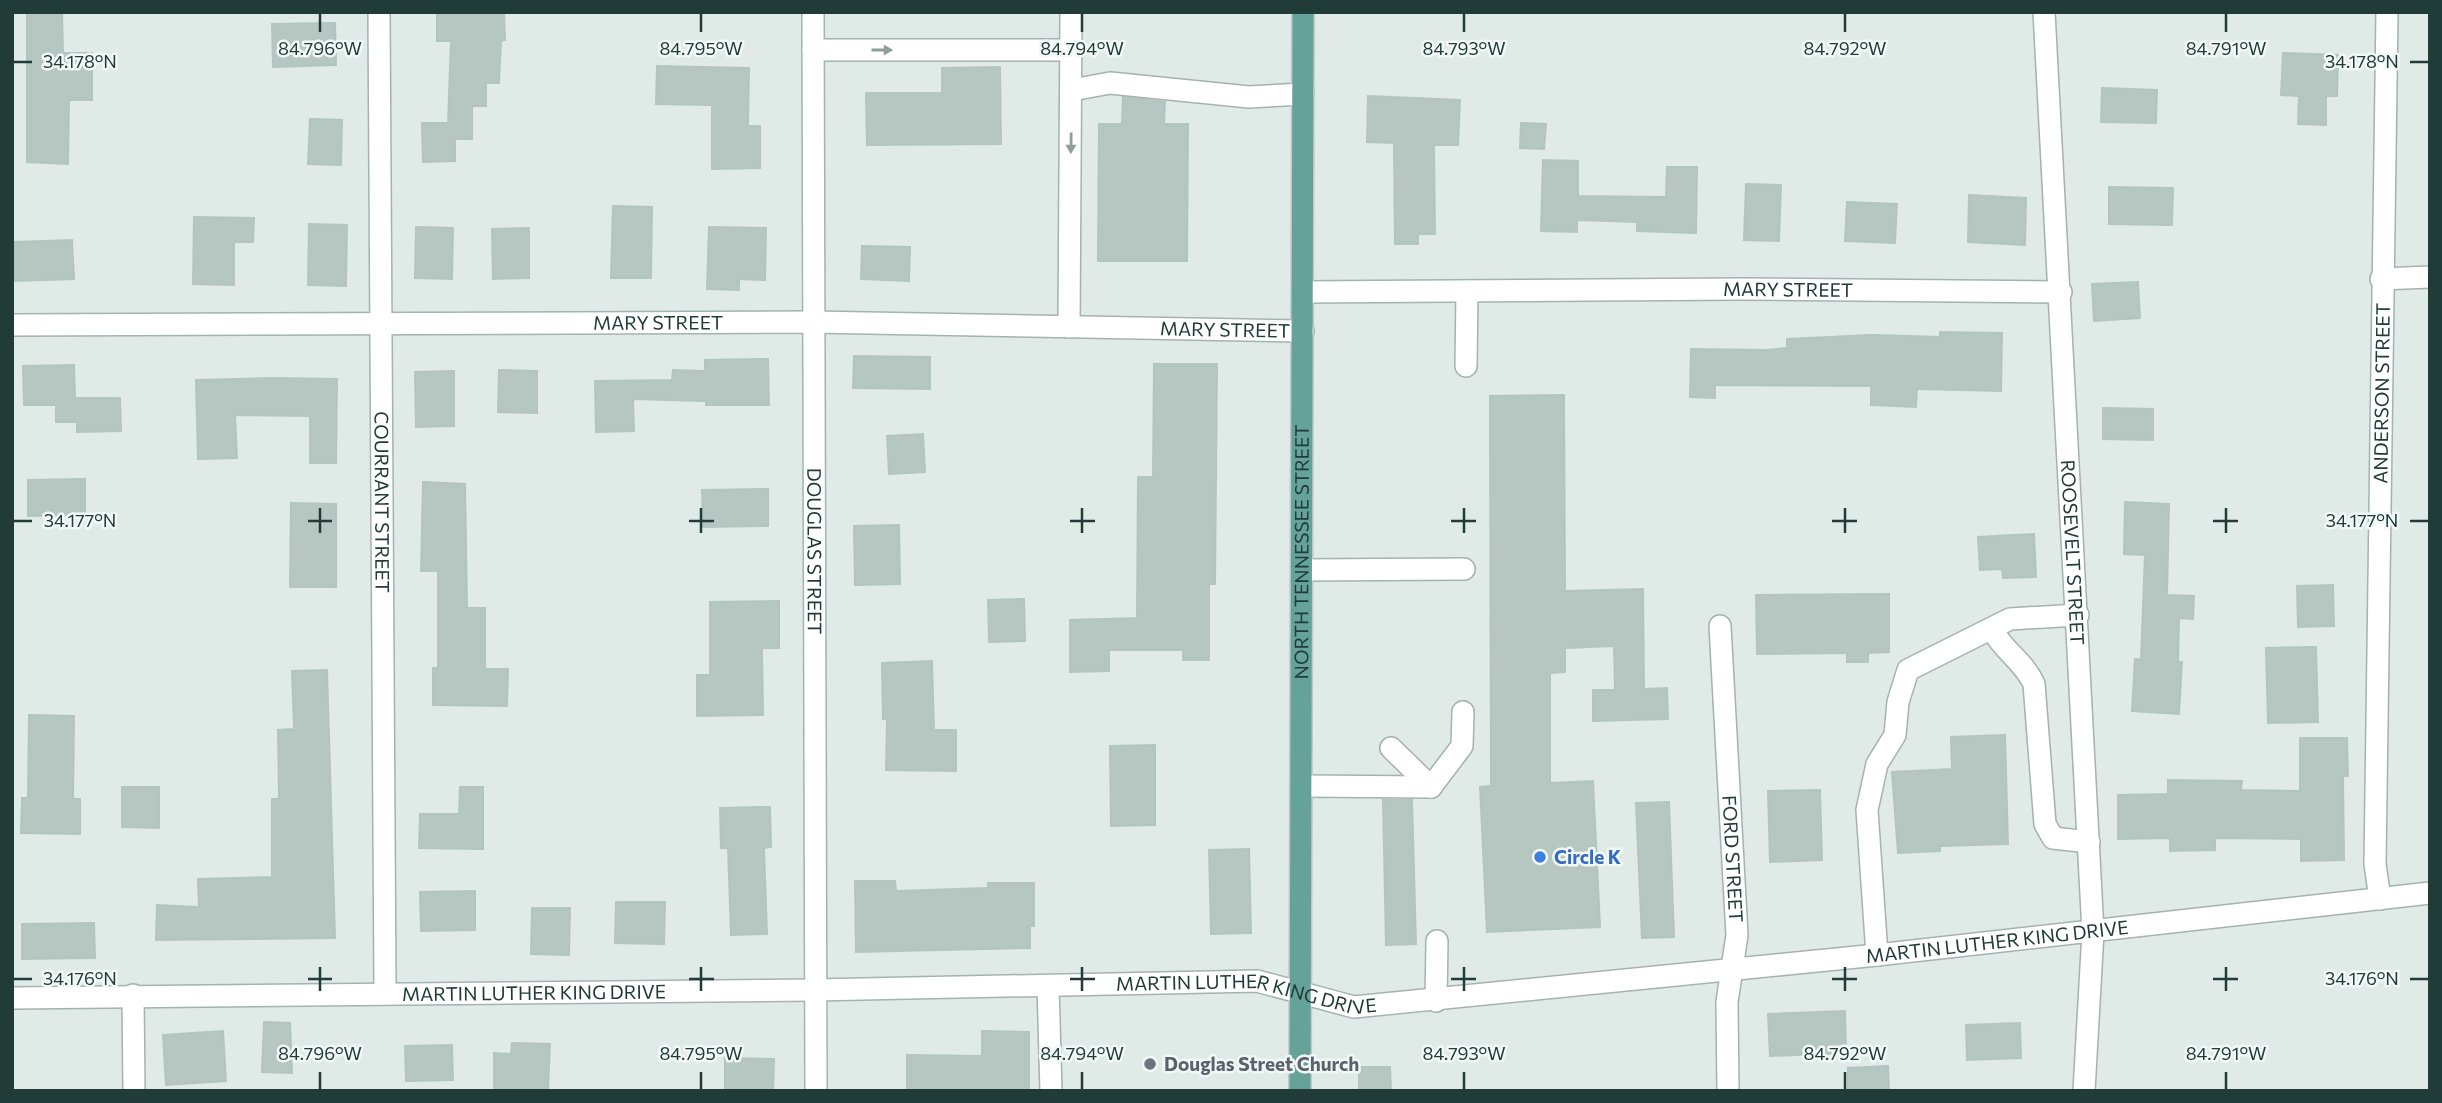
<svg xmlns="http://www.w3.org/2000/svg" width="2442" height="1103" font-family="Commissioner,sans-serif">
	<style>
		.building { fill: #b6c6c1; stroke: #b3c5c0; stroke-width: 2 }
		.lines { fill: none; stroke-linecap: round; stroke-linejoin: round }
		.minor-casing { stroke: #a3b3b0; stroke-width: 24 }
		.major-casing { stroke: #c1c8c7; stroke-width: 24 }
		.minor { stroke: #fff; stroke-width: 21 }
		.major { stroke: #64a29a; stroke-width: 21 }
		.oneway { fill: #909e9c }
		.ticks { fill: none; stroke: #213c38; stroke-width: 2.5 }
		.shop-dot { fill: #3f7fe0; stroke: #f1f8f5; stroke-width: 2.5 }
		.worship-dot { fill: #6b7280; stroke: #f1f8f5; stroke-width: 2.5 }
		.labels { text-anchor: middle; stroke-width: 5; stroke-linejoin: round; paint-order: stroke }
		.street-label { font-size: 19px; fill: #213c38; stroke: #f1f8f5 }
		.shop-label { font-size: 19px; font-weight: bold; fill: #366cbe; stroke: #f1f8f5; text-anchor: start }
		.worship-label { font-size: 19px; font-weight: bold; fill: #5b616d; stroke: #f1f8f5; text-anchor: start }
		.ticks-label { font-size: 18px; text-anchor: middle; fill: #213c38; stroke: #f1f8f5; stroke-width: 5; stroke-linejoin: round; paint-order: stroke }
	</style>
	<rect width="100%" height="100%" fill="#e0ebe8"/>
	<g class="building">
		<polygon points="27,12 62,12 63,53 92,53 92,100 69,100 68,164 27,162"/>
		<polygon points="437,12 504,12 505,40 501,41 499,83 486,83 486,106 472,106 472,139 455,139 455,161 423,162 422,123 448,123 451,41 437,41"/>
		<polygon points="335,23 336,65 273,67 272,24"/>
		<polygon points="2283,53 2338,55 2337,96 2326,96 2326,125 2298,124 2299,96 2281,95"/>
		<polygon points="657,66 749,68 748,126 760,126 760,168 712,169 712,105 656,104"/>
		<polygon points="1000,67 1001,144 867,145 866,93 942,93 942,68"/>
		<polygon points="2102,88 2157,90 2156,123 2101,122"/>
		<polygon points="1368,96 1460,100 1458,145 1434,145 1435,234 1418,234 1418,244 1395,244 1394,143 1367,142"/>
		<polygon points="1123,97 1165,102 1164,124 1188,124 1187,261 1098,261 1099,124 1122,124"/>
		<polygon points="310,119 342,120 341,165 308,164"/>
		<polygon points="1521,123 1546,124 1544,149 1520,148"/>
		<polygon points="1543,160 1578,161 1578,196 1666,197 1667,167 1697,167 1696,233 1637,231 1637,222 1577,220 1577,232 1541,231"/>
		<polygon points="1746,184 1781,185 1779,241 1744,240"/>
		<polygon points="2109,187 2173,188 2172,225 2109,224"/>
		<polygon points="1969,195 2026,198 2025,245 1968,242"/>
		<polygon points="1847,202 1897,204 1895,243 1845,241"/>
		<polygon points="613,206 652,207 651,278 611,278"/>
		<polygon points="194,217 254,218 253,242 234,242 234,285 193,284"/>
		<polygon points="309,224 347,225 346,286 308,285"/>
		<polygon points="416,227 453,228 452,279 415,278"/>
		<polygon points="709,227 766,228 765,280 739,279 739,290 707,289"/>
		<polygon points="529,228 529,278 493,279 492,229"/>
		<polygon points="72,240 74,279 12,281 12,242"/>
		<polygon points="862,246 910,247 909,281 861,279"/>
		<polygon points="2138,282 2140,318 2094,321 2092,284"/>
		<polygon points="1940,332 2002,333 2001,391 1917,389 1916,407 1871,405 1871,386 1715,385 1715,398 1690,397 1691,349 1765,350 1787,348 1787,339 1872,335 1940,337"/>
		<polygon points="854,356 930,357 930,389 853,388"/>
		<polygon points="768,359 769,405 706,405 706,401 633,399 634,431 596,432 595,381 672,380 673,370 705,371 705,360"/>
		<polygon points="1154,364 1217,364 1215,584 1209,584 1209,660 1183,660 1183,650 1109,650 1109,671 1070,672 1070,620 1137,618 1138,477 1153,477"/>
		<polygon points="74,365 75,398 120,398 121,431 77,432 77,422 56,422 56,405 24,405 23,366"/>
		<polygon points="499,370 537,371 537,413 498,412"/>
		<polygon points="454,371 454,426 416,427 415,372"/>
		<polygon points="270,378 337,379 336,463 310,463 310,416 235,415 237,458 198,459 196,380"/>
		<polygon points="1564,395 1565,591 1643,589 1644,689 1667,688 1668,719 1593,721 1593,690 1615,690 1614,646 1565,648 1565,672 1550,673 1550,783 1593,781 1600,927 1487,932 1480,787 1491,786 1490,396"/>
		<polygon points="2103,408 2153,409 2153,440 2103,439"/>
		<polygon points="923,434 925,472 889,474 887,436"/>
		<polygon points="85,479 85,515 28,516 28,480"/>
		<polygon points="423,482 465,484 467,608 485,608 485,669 508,669 507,706 433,705 433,668 438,668 438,571 421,571"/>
		<polygon points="768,489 768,526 703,527 702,490"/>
		<polygon points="2125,502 2169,504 2167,595 2194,596 2193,619 2179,618 2178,662 2182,662 2179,714 2132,711 2135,659 2141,660 2145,555 2124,554"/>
		<polygon points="291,503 336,504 336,587 290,587"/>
		<polygon points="899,525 900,584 855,585 854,526"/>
		<polygon points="2034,534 2036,577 2003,578 2002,569 1980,570 1978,537"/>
		<polygon points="2333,585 2334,626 2298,627 2297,586"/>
		<polygon points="1889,594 1889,652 1868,653 1868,662 1847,662 1847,653 1757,654 1756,595"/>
		<polygon points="1024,599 1025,641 989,642 988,600"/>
		<polygon points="779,601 779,648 762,648 763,715 697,716 697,675 710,675 710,602"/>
		<polygon points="2316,647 2318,722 2268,723 2266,648"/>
		<polygon points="932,661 934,730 956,730 956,771 886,770 887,719 883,719 882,663"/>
		<polygon points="327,670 335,938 156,940 157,905 199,907 198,879 272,877 272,799 279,799 278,730 294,729 292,671"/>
		<polygon points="29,715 74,716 73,799 80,799 80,834 21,833 22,798 28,798"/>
		<polygon points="2005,735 2008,844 1940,846 1940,851 1898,853 1892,772 1952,769 1951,737"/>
		<polygon points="2300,738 2347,738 2348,776 2343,776 2344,860 2301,861 2301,839 2215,838 2215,850 2170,851 2170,838 2118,839 2118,795 2168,794 2168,780 2242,781 2241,790 2300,791"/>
		<polygon points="1155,745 1155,825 1111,826 1110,746"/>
		<polygon points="122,787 159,787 159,828 122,827"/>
		<polygon points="460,787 483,787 483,849 419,848 420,814 459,814"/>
		<polygon points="1820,790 1822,860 1770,862 1768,791"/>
		<polygon points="1383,800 1412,800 1416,944 1386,945"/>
		<polygon points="1669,802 1674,937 1642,938 1636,803"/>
		<polygon points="770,807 771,847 764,848 767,934 731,935 728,848 721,848 720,808"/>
		<polygon points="1249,849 1251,933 1211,934 1209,850"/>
		<polygon points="855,881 895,881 896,891 988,888 988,883 1034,883 1034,926 1030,926 1030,948 856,952"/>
		<polygon points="475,891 475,930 421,931 420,892"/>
		<polygon points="616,902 665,902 664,944 615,943"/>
		<polygon points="532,908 570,908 569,955 531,954"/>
		<polygon points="94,923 95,958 22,959 22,924"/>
		<polygon points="1845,1011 1846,1053 1770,1056 1768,1014"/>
		<polygon points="264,1022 290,1023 292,1073 262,1072"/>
		<polygon points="2020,1023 2021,1058 1967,1060 1966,1025"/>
		<polygon points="223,1031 226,1081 166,1085 163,1035"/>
		<polygon points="982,1031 1029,1032 1029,1091 907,1091 907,1055 982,1056"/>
		<polygon points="512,1043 550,1044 548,1090 494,1088 494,1053 511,1054"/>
		<polygon points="452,1045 453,1080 406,1081 405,1046"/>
		<polygon points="725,1058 774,1059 773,1091 725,1091"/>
		<polygon points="1888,1066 1889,1091 1848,1091 1848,1068"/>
		<polygon points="1359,1067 1390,1067 1391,1091 1359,1091"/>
	</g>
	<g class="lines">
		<g class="minor-casing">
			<g id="minor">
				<path id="s1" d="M379,12L385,992"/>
				<path id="s2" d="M813,12L816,1091"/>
				<path id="s3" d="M2044,12L2093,932L2084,1091"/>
				<polyline points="813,50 1073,50"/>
				<polyline points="1072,90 1110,83 1249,97 1303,94"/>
				<polyline points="2381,279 2430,277"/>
				<path id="s4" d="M1303,292L1740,289L2061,292"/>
				<path id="s5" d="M12,325L813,322L1303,331"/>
				<polyline points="1069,327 1071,12"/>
				<polyline points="1466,366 1467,291"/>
				<polyline points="1302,570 1464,569"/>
				<path id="s6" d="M1720,626L1737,935L1727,1002L1728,1091"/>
				<path d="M1992,630C2005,652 2024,662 2034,684L2045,824L2053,838L2089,842"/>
				<polyline points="1391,748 1431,787"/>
				<polyline points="1302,786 1431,787"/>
				<polyline points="1431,787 1462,746 1463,712"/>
				<path id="s7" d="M2380,899L2375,864L2387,12"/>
				<polyline points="1877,955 1867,810 1877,764 1895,735 1898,702 1908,670 2010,619 2078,615"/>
				<polyline points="1048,986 1051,1091"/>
				<polyline points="133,995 134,1091"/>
				<path id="s8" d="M12,998L814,990L1257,981L1354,1007L1877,955L2430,893"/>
				<polyline points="1436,1001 1437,941"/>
			</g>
		</g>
		<g class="major-casing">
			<g id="major">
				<path id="s9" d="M1300,1091L1303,12"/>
			</g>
		</g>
		<use href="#minor" class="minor"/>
		<use href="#major" class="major"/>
	</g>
	<defs><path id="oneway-solid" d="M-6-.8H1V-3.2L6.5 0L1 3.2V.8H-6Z" transform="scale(1.75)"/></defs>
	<g class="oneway">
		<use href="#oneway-solid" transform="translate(882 50)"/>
		<use href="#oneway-solid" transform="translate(1071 143) rotate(91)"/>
	</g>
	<path class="ticks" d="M320,14V32M701,14V32M1082,14V32M1464,14V32M1845,14V32M2226,14V32M14,62H32M2410,62H2428M320,508V533M701,508V533M1082,508V533M1464,508V533M1845,508V533M2226,508V533M14,521H32M308,521H332M689,521H714M1070,521H1095M1451,521H1476M1832,521H1857M2213,521H2238M2410,521H2428M320,967V991M701,967V991M1082,967V991M1464,967V991M1845,967V991M2226,967V991M14,979H32M308,979H332M689,979H714M1070,979H1095M1451,979H1476M1832,979H1857M2213,979H2238M2410,979H2428M320,1072V1089M701,1072V1089M1082,1072V1089M1464,1072V1089M1845,1072V1089M2226,1072V1089"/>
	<circle class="shop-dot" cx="1540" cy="857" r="7"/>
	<circle class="worship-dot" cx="1150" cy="1064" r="7"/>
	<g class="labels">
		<g class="street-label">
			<text dy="7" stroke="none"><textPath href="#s4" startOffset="485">MARY STREET</textPath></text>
			<text dy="7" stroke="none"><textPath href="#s5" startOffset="646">MARY STREET</textPath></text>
			<text dy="7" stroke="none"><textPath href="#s5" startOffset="1213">MARY STREET</textPath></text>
			<text dy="7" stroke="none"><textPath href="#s7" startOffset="506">ANDERSON STREET</textPath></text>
			<text dy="7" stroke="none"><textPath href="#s1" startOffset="490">COURRANT STREET</textPath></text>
			<text dy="7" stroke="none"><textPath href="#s3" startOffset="541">ROOSEVELT STREET</textPath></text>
			<text dy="7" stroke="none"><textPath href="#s2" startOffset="539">DOUGLAS STREET</textPath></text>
			<text dy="7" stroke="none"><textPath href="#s9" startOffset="539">NORTH TENNESSEE STREET</textPath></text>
			<text dy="7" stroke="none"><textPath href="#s6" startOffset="233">FORD STREET</textPath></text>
			<text dy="7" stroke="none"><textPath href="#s8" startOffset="1992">MARTIN LUTHER KING DRIVE</textPath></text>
			<text dy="7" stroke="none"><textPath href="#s8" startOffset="522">MARTIN LUTHER KING DRIVE</textPath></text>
			<text dy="7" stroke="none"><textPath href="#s8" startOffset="1236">MARTIN LUTHER KING DRIVE</textPath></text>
		</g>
		<g class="shop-label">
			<text x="1554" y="864">Circle K</text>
		</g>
		<g class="worship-label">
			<text x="1164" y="1071">Douglas Street Church</text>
		</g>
	</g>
	<g class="ticks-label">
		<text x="320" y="55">84.796°W</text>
		<text x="701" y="55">84.795°W</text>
		<text x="1082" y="55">84.794°W</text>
		<text x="1464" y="55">84.793°W</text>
		<text x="1845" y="55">84.792°W</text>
		<text x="2226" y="55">84.791°W</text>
		<text x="80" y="68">34.178°N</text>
		<text x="2362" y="68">34.178°N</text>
		<text x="80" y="527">34.177°N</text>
		<text x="2362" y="527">34.177°N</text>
		<text x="80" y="985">34.176°N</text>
		<text x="2362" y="985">34.176°N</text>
		<text x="320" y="1060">84.796°W</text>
		<text x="701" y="1060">84.795°W</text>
		<text x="1082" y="1060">84.794°W</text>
		<text x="1464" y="1060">84.793°W</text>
		<text x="1845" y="1060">84.792°W</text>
		<text x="2226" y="1060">84.791°W</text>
	</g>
	<rect width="2442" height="1103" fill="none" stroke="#213c38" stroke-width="28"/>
</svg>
